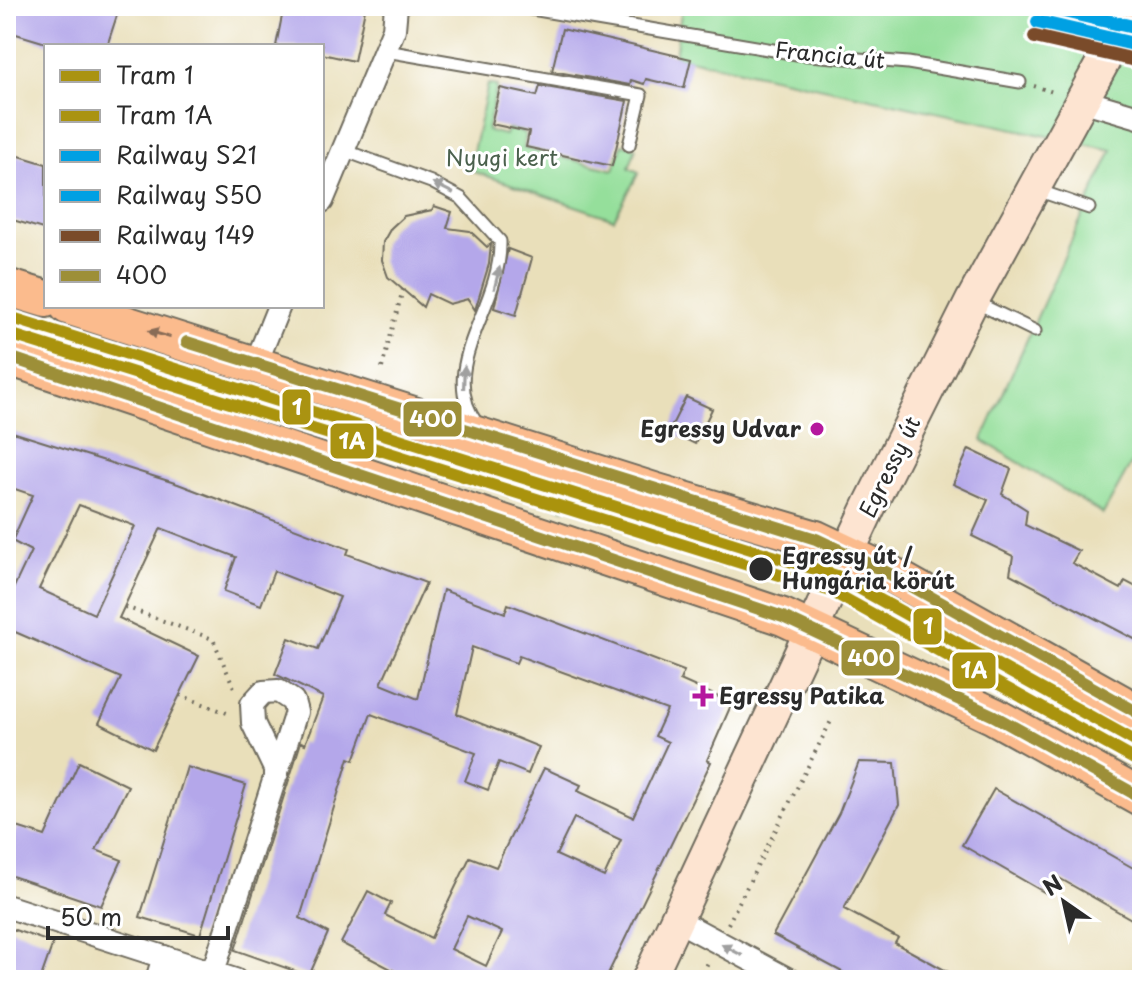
<svg xmlns="http://www.w3.org/2000/svg" width="1148" height="986" font-family="'Playpen Sans',sans-serif">
	<style>
		.green { fill: #95df9b; stroke: #608563; stroke-width: 2 }
		.building { fill: #b4a7ea; fill-rule: evenodd }
		.lines { fill: none; stroke-linecap: round; stroke-linejoin: round }
		.lane-casing { stroke: #6e6a5d; stroke-width: 15 }
		.street-casing { stroke: #6e6a5d; stroke-width: 26 }
		.secondary-casing { stroke: #6e6a5d; stroke-width: 36 }
		.primary-casing { stroke: #6e6a5d; stroke-width: 40 }
		.path { stroke: #6e6a5d; stroke-width: 4; stroke-dasharray: 2 6; stroke-linecap: butt }
		.lane { stroke: #fff; stroke-width: 11 }
		.street { stroke: #fff; stroke-width: 22 }
		.secondary { stroke: #fde4d1; stroke-width: 32 }
		.primary { stroke: #fbbb8d; stroke-width: 36 }
		.bus-1-casing { stroke: #fff; stroke-width: 18 }
		.bus-1 { stroke: #9d8f38; stroke-width: 12 }
		.rail-1-casing { stroke: #fff; stroke-width: 20 }
		.rail-2-casing { stroke: #fff; stroke-width: 20 }
		.rail-3-casing { stroke: #fff; stroke-width: 20 }
		.rail-1 { stroke: #00a0e3; stroke-width: 14 }
		.rail-2 { stroke: #00a0e3; stroke-width: 14 }
		.rail-3 { stroke: #7a4b2a; stroke-width: 14 }
		.tram-1-casing { stroke: #fff; stroke-width: 18 }
		.tram-2-casing { stroke: #fff; stroke-width: 18 }
		.tram-1 { stroke: #aa9311; stroke-width: 12 }
		.tram-2 { stroke: #aa9311; stroke-width: 12 }
		.oneway { fill: #a0a0a0 }
		.oneway2 { fill: #896c57 }
		.poi-dot { fill: #b5179e; stroke: #fff; stroke-width: 3 }
		.stop-dot { fill: #2b2b2b; stroke: #fff; stroke-width: 3 }
		.labels { text-anchor: middle; stroke-width: 6; stroke-linejoin: round; paint-order: stroke }
		.street-label { font-size: 22px; fill: #2b2b2b; stroke: #fff }
		.park-label { font-size: 22px; fill: #4b614d; stroke: #fff }
		.poi-label { font-size: 22px; font-weight: bold; fill: #2b2b2b; stroke: #fff; text-anchor: end }
		.stop-label { font-size: 22px; font-weight: bold; fill: #2b2b2b; stroke: #fff; text-anchor: start }
		.line-badge { stroke: #fff; stroke-width: 3 }
		.badge-label { font-size: 22px; text-anchor: middle; font-weight: bold; fill: #fff }
	</style>
	<rect width="100%" height="100%" fill="#fff"/>
	<filter id="ink" filterUnits="userSpaceOnUse"><feTurbulence type="fractalNoise" baseFrequency=".0125" numOctaves="2"/><feDisplacementMap in="SourceGraphic" scale="16" xChannelSelector="R" yChannelSelector="G"/><feConvolveMatrix kernelMatrix="1 2 1 2 8 2 1 2 1" color-interpolation-filters="sRGB"/></filter>
	<filter id="wash" filterUnits="userSpaceOnUse"><feTurbulence type="fractalNoise" baseFrequency=".006" numOctaves="4" result="noise"/><feDisplacementMap in="SourceGraphic" scale="32" xChannelSelector="R" yChannelSelector="G"/><feGaussianBlur stdDeviation="1.8" result="paint"/><feColorMatrix in="noise" values="0 0 0 0 0 0 0 0 0 0 0 0 0 0 0 0 0 1.4 0 .05"/><feComposite in="paint" operator="in"/></filter>
	<g filter="url(#wash)">
		<rect width="100%" height="100%" fill="#e9dfba"/>
		<g class="green">
			<polygon points="682,6 994,6 1014,11 1016,6 1142,6 1142,444 1103,514 982,440 1112,150 675,56"/>
			<polygon points="488,84 497,86 487,131 505,135 507,129 525,133 523,148 614,170 622,144 636,148 629,168 639,172 614,219 469,170"/>
			<polygon points="375,436 569,497 565,509 372,441 371,437"/>
		</g>
		<g id="blocks">
			<g class="building">
				<polygon points="6,6 120,6 107,46 56,46 6,31"/>
				<polygon points="284,6 365,9 354,61 322,54 322,46 276,46"/>
				<polygon points="562,29 691,59 684,88 646,79 644,84 631,80 630,85 552,71"/>
				<polygon points="540,86 627,101 612,166 526,147 529,132 491,124 500,88 537,96"/>
				<polygon points="6,152 46,164 46,230 6,218"/>
				<polygon points="434,206 452,212 447,228 470,231 487,247 491,244 489,264 475,310 468,299 449,304 428,294 423,307 388,277 382,260 383,242 391,228 404,216 432,210"/>
				<polygon points="508,249 532,258 516,315 494,308"/>
				<polygon points="686,397 712,409 695,444 669,431"/>
				<path d="M6,430L178,484L349,549L347,554L426,583L381,684L418,699L443,590L505,613L508,604L684,671L680,680L732,703L707,760L711,762L605,980H412L341,943L368,891L391,903L385,915L431,938L470,857L496,867L544,768L581,785L578,791L633,817L668,742L655,736L667,710L519,656L516,663L472,647L457,714L539,747L528,774L499,762L488,790L465,781L476,753L371,714L354,760L349,758L300,918L328,933L309,976L235,950L301,742L305,744L323,697L275,674L289,638L318,649L340,597L274,571L261,605L224,591L236,557L161,528L119,618L199,656L153,750L99,723L121,678L6,628V604L31,551L12,541L33,495L6,486ZM79,505L135,526L94,614L39,589ZM574,818L621,840L604,877L556,855ZM467,916L502,932L486,966L451,949Z"/>
				<polygon points="969,449 1011,469 1002,494 1027,510 1025,525 1079,551 1072,563 1121,589 1125,581 1142,590 1142,643 1010,574 1013,556 972,536 988,500 953,484"/>
				<polygon points="79,762 128,786 96,850 122,860 101,906 6,874 6,838 12,840 17,827 45,836"/>
				<polygon points="859,762 895,763 899,805 844,909 898,938 895,943 963,980 857,980 773,935 839,813"/>
				<polygon points="187,767 246,785 200,935 140,917"/>
				<polygon points="994,789 1142,873 1142,925 1059,878 1049,895 962,845"/>
				<polygon points="6,927 53,943 40,980 6,980"/>
			</g>
		</g>
	</g>
	<g filter="url(#ink)">
		<use href="#blocks" fill-opacity="0" stroke="#6e6a5d" stroke-width="2"/>
		<g class="lines">
			<g class="lane-casing">
				<g id="lane">
					<polyline points="514,6 797,54 908,63 1020,82"/>
					<polyline points="386,51 641,95 629,145"/>
					<path d="M343,150L431,182L461,198L500,241C502,308 434,367 478,425"/>
					<polyline points="1037,190 1089,208"/>
					<polyline points="973,301 1035,331"/>
				</g>
			</g>
			<g class="street-casing">
				<g id="street">
					<polyline points="1081,100 1142,118"/>
					<polyline points="322,201 394,29 396,6"/>
					<polyline points="256,363 279,306"/>
					<polyline points="6,906 235,980"/>
					<polyline points="675,919 789,980"/>
					<polyline points="213,972 296,712 293,701 278,691 263,692 252,704 253,723 277,773"/>
					<polyline points="157,980 164,957"/>
				</g>
			</g>
			<g class="secondary-casing">
				<polyline id="secondary" points="648,980 870,505 972,301 1103,62 1129,6"/>
			</g>
			<g class="primary-casing">
				<g id="primary">
					<polyline points="6,287 46,299"/>
					<polyline points="68,306 657,492 816,539 888,573 1142,715"/>
					<polyline points="6,356 783,617 994,716 1142,798"/>
				</g>
			</g>
			<g class="path">
				<polyline points="1034,86 1056,93"/>
				<polyline points="382,368 403,289"/>
				<polyline points="125,607 213,639 235,690"/>
				<polyline points="180,695 232,715"/>
				<polyline points="728,924 832,719"/>
				<polyline points="700,980 709,960"/>
			</g>
			<use href="#lane" class="lane"/>
			<use href="#street" class="street"/>
			<use href="#secondary" class="secondary"/>
			<use href="#primary" class="primary"/>
			<g class="bus-1-casing">
				<g id="bus-1">
					<polyline points="187,342 816,539 888,573 1142,715"/>
					<polyline points="6,356 783,617 994,716 1142,798"/>
				</g>
			</g>
			<use href="#bus-1" class="bus-1"/>
			<g class="rail-1-casing">
				<polyline id="rail-1" points="1042,6 1142,29"/>
			</g>
			<g class="rail-2-casing">
				<polyline id="rail-2" points="1038,22 1138,45"/>
			</g>
			<g class="rail-3-casing">
				<polyline id="rail-3" points="1035,37 1135,60"/>
			</g>
			<use href="#rail-1" class="rail-1"/>
			<use href="#rail-2" class="rail-2"/>
			<use href="#rail-3" class="rail-3"/>
			<g class="tram-1-casing">
				<polyline id="tram-1" points="6,316 837,576 1142,745"/>
			</g>
			<g class="tram-2-casing">
				<polyline id="tram-2" points="6,333 831,591 1134,759"/>
			</g>
			<use href="#tram-1" class="tram-1"/>
			<use href="#tram-2" class="tram-2"/>
		</g>
		<defs><path id="oneway-solid" d="M-6-.8H1V-3.2L6.5 0L1 3.2V.8H-6Z" transform="scale(2)"/></defs>
		<g class="oneway">
			<use href="#oneway-solid" transform="translate(443 188) rotate(-153)"/>
			<use href="#oneway-solid" transform="translate(497 278) rotate(-76)"/>
			<use href="#oneway-solid" transform="translate(464 377) rotate(-88)"/>
			<use href="#oneway-solid" transform="translate(732 950) rotate(-152)"/>
		</g>
		<use class="oneway2" href="#oneway-solid" transform="translate(159 334) rotate(-163)"/>
	</g>
	<g class="poi-dot">
		<circle cx="817" cy="429" r="8"/>
		<path d="M699 684h8v8h8v8h-8v8h-8v-8h-8v-8h8z"/>
	</g>
	<circle class="stop-dot" cx="761" cy="569" r="13"/>
	<g class="labels">
		<g class="street-label">
			<text transform="translate(830 55) rotate(6)" y="8">Francia út</text>
			<text transform="translate(890 467) rotate(-64)" y="8">Egressy út</text>
		</g>
		<g class="park-label">
			<text x="502" y="166">Nyugi kert</text>
		</g>
		<g class="poi-label">
			<text x="801" y="437">Egressy Udvar</text>
			<text x="719" y="704" text-anchor="start">Egressy Patika</text>
		</g>
		<g class="stop-label">
			<text x="782" y="564">Egressy út /<tspan x="782" dy="25">Hungária körút</tspan></text>
		</g>
	</g>
	<g class="line-badge">
		<rect x="281" y="388" width="31" height="38" rx="8" fill="#aa9311"/>
		<rect x="402" y="400" width="61" height="38" rx="8" fill="#9d8f38"/>
		<rect x="329" y="422" width="46" height="38" rx="8" fill="#aa9311"/>
		<rect x="912" y="607" width="31" height="39" rx="8" fill="#aa9311"/>
		<rect x="840" y="639" width="61" height="38" rx="8" fill="#9d8f38"/>
		<rect x="951" y="651" width="46" height="39" rx="8" fill="#aa9311"/>
	</g>
	<g class="badge-label">
		<text x="297" y="415">1</text>
		<text x="433" y="427">400</text>
		<text x="352" y="449">1A</text>
		<text x="928" y="634">1</text>
		<text x="871" y="666">400</text>
		<text x="974" y="678">1A</text>
	</g>
	<rect width="1148" height="986" fill="none" stroke="#fff" stroke-width="32"/>
	<rect x="44" y="44" width="280" height="264" fill="#ffffff" stroke="#aaaaaa" stroke-width="2"/>
	<rect x="60" y="70" width="40" height="12" fill="#aa9311" stroke="#aaaaaa" stroke-width="2"/>
	<text x="116" y="84" font-size="24" fill="#2b2b2b">Tram 1</text>
	<rect x="60" y="110" width="40" height="12" fill="#aa9311" stroke="#aaaaaa" stroke-width="2"/>
	<text x="116" y="124" font-size="24" fill="#2b2b2b">Tram 1A</text>
	<rect x="60" y="150" width="40" height="12" fill="#00a0e3" stroke="#aaaaaa" stroke-width="2"/>
	<text x="116" y="164" font-size="24" fill="#2b2b2b">Railway S21</text>
	<rect x="60" y="190" width="40" height="12" fill="#00a0e3" stroke="#aaaaaa" stroke-width="2"/>
	<text x="116" y="204" font-size="24" fill="#2b2b2b">Railway S50</text>
	<rect x="60" y="230" width="40" height="12" fill="#7a4b2a" stroke="#aaaaaa" stroke-width="2"/>
	<text x="116" y="244" font-size="24" fill="#2b2b2b">Railway 149</text>
	<rect x="60" y="270" width="40" height="12" fill="#9d8f38" stroke="#aaaaaa" stroke-width="2"/>
	<text x="116" y="284" font-size="24" fill="#2b2b2b">400</text>
	<g transform="translate(1064 902) rotate(326)" stroke="#ffffff" stroke-width="6" paint-order="stroke">
	<path d="M0-6L14 30L0 20L-14 30Z" fill="#2b2b2b"/>
	<text y="-12" font-size="22" font-weight="bold" text-anchor="middle" fill="#2b2b2b">N</text>
	</g>
	<path d="M48 926v12h180v-12" fill="none" stroke="#2b2b2b" stroke-width="4"/>
	<text x="60" y="926" font-size="24" fill="#2b2b2b" stroke="#ffffff" stroke-width="6" paint-order="stroke">50 m</text>
</svg>
